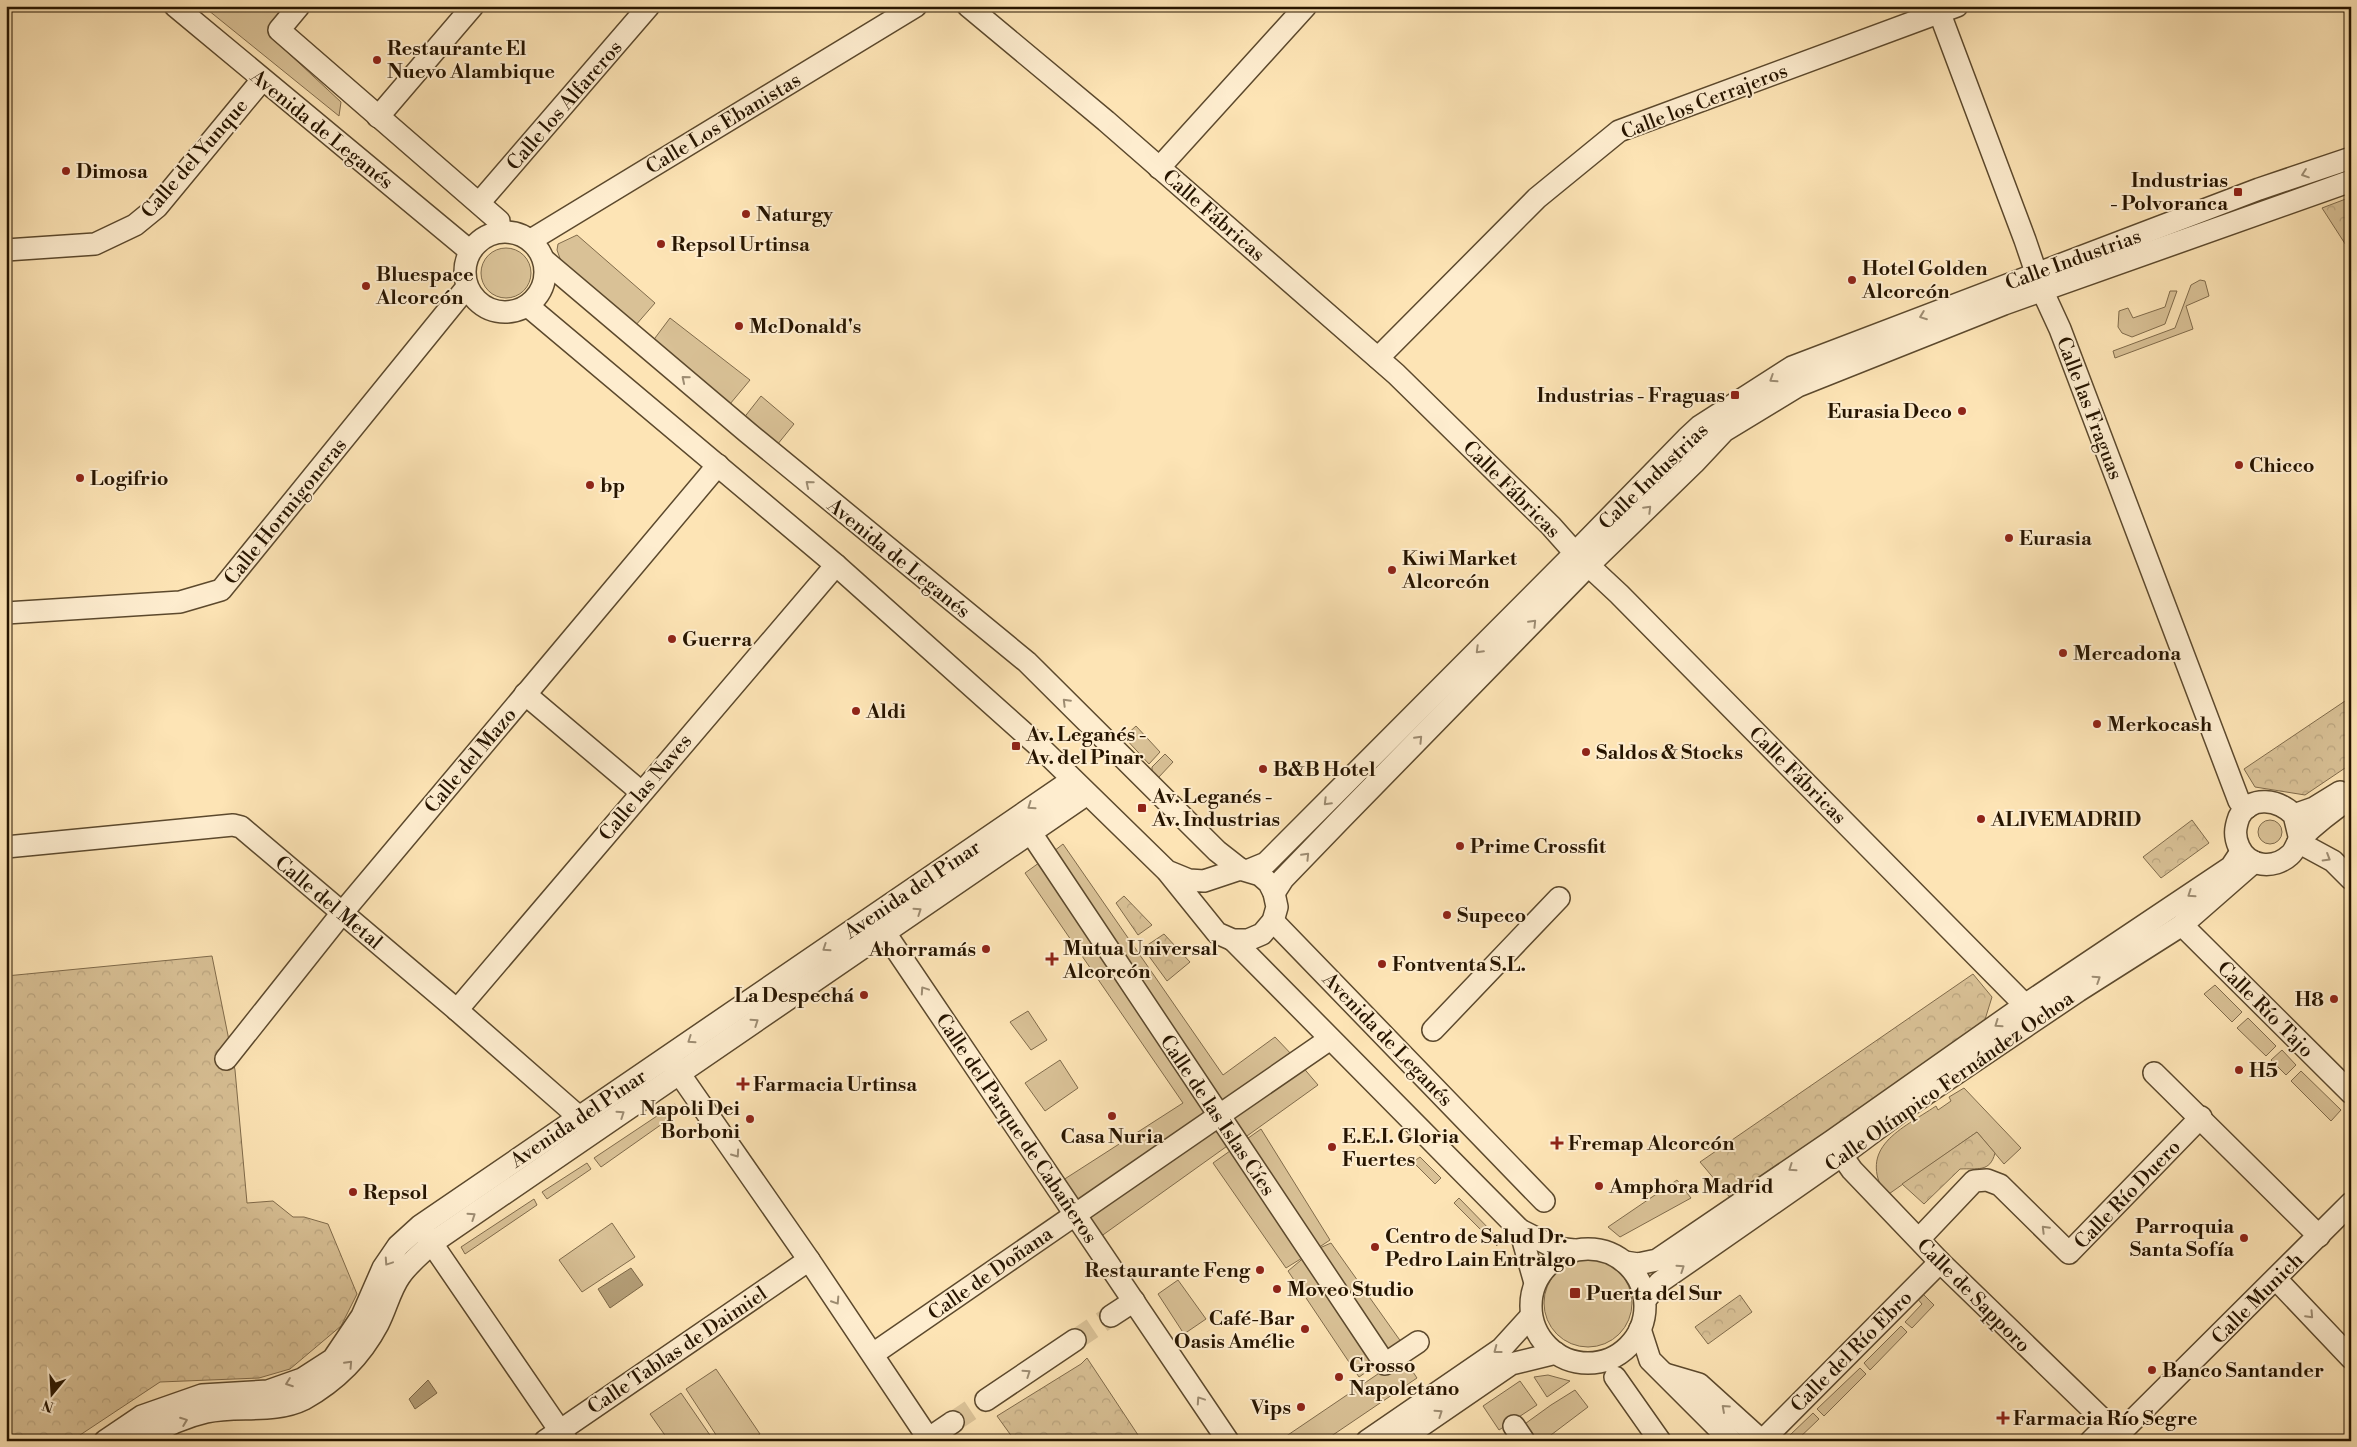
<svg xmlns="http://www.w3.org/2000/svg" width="2357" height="1447" font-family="'Libre Bodoni',serif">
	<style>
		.green { fill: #d9c196; stroke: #806b4b }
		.park { fill: url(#park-crowns); stroke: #806b4b }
		.water { fill: #b49e77; stroke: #7c6747 }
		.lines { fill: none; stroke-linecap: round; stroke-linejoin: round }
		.minor-tunnel { stroke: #ddc59a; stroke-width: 21; stroke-dasharray: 21 11; stroke-linecap: butt }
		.minor-casing { stroke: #5c492d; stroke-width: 24 }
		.minor { stroke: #feedcf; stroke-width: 21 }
		.oneway { stroke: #9d8c72 }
		.poi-dot { fill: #8f2418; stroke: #feedcf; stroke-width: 2 }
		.labels { text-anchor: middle; stroke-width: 4; stroke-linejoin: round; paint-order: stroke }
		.poi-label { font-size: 20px; font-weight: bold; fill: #271500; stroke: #feedcf; text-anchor: start }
		.street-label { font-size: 20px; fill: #271500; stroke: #feedcf }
	</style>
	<defs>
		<pattern id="park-crowns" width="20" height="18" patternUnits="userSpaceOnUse" patternTransform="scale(1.25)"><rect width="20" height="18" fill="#d9c196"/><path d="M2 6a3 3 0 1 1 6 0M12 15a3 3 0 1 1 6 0" fill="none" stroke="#baa580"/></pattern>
	</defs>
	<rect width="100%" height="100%" fill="#fde4b5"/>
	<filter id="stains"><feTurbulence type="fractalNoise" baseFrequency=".004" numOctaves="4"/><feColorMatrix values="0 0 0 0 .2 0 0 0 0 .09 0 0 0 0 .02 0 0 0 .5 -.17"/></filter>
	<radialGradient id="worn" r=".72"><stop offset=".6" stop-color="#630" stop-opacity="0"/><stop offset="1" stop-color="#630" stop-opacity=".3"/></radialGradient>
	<g class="green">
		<polygon points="203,6 282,6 279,30 285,50 341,102 339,116"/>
		<polygon points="577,235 655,303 635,326 562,264 557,250 558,244"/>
		<circle cx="506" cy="273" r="25"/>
		<polygon points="2200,280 2205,281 2209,296 2186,306 2193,329 2115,358 2113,351 2175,328 2191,285"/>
		<polygon points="2170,291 2177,291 2165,324 2132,337 2122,333 2118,327 2119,311 2128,308 2133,318 2165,307"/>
		<polygon points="670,318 750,380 730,404 652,342"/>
		<polygon points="761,396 794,424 777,445 743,419"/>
		<polygon points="1136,726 1160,752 1149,764 1124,737"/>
		<polygon points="1165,754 1173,762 1158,778 1152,774 1152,767"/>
		<circle cx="2270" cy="832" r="12"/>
		<polygon points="1063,844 1223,1075 1275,1037 1294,1057 1219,1107 1049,855"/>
		<polygon points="1043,860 1209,1114 1076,1206 1060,1182 1183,1103 1025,873"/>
		<polygon points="2215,985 2242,1012 2232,1022 2204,994"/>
		<polygon points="1028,1011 1047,1040 1031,1050 1010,1022"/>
		<polygon points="2248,1018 2276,1046 2266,1056 2237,1028"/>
		<polygon points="2282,1050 2296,1065 2286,1075 2271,1060"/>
		<polygon points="1060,1060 1078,1088 1045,1111 1025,1083"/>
		<polygon points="1301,1065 1318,1085 1240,1141 1223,1117"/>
		<polygon points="2301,1071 2341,1110 2331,1121 2291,1081"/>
		<path d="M1964,1088L2021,1148L2004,1164L1977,1132L1886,1196C1856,1147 1902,1129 1936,1106L1938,1110L1951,1101L1949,1097Z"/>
		<polygon points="675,1104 679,1112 601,1167 594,1158"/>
		<polygon points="1216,1123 1230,1144 1100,1237 1084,1214"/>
		<polygon points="1261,1129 1330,1240 1315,1250 1331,1243 1404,1346 1359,1377 1288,1271 1307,1255 1286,1268 1213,1163"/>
		<polygon points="1420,1157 1441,1178 1435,1184 1413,1162"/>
		<polygon points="587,1163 591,1169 547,1199 542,1192"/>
		<polygon points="1677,1180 1691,1198 1620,1237 1608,1227"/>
		<polygon points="1459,1198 1496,1236 1497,1246 1454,1203"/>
		<polygon points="534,1199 537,1205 465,1254 461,1247"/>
		<polygon points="612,1223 635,1257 582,1292 559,1260"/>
		<circle cx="1588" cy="1303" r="44"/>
		<polygon points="1178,1280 1206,1319 1184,1334 1158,1294"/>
		<polygon points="1920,1291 1934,1305 1912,1328 1905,1322 1922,1304 1915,1296"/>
		<polygon points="1901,1326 1907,1332 1870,1370 1864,1363"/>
		<polygon points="1403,1357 1417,1378 1324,1441 1279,1441"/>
		<polygon points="1860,1368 1866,1374 1824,1416 1817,1409"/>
		<polygon points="716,1369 760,1434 749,1441 720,1441 686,1389"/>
		<polygon points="1548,1375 1570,1381 1547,1397 1534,1377"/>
		<polygon points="1520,1381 1537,1405 1499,1430 1483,1406"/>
		<polygon points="1575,1390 1588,1407 1543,1441 1533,1441 1522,1426 1551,1405"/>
		<polygon points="681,1393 714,1441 669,1441 650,1414"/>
		<polygon points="1813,1413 1819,1419 1796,1441 1790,1435"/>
	</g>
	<g class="park">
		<polygon points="2351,197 2351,253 2322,208"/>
		<polygon points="2351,697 2351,764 2305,795 2255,787 2244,769"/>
		<polygon points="2192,820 2209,843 2161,878 2143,857"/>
		<polygon points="1124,896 1152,925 1138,935 1116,903"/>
		<polygon points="1164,934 1190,962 1167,981 1143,948"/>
		<polygon points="212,956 235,1070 247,1203 273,1201 293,1217 304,1217 328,1224 357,1294 341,1326 290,1369 259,1378 160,1382 71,1441 6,1441 6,976"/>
		<polygon points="1973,974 1992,997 1983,1026 1732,1200 1700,1162"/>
		<path d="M1977,1132L1995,1153C1990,1173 1977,1168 1960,1169L1924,1204L1902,1184Z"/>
		<polygon points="1740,1295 1752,1312 1708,1344 1695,1327"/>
		<polygon points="1087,1358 1142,1441 1015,1441 997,1416 1081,1364"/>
	</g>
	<g class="water">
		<polygon points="631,1268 643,1285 610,1308 598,1289"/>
		<polygon points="428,1380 437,1393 415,1409 409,1399"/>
	</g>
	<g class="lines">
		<g class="minor-tunnel">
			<polyline points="1075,1340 1111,1316"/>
			<polyline points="953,1422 986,1400"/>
		</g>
		<g class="minor-casing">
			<g id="minor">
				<polyline points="175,6 470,251"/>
				<polyline points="299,6 279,30 499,221 499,232"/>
				<polyline points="968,6 1106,121 1396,374 1551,526 1575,553 1619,594 2025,1005"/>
				<polyline points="1937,6 2025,240 2042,290 2060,329 2231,780 2239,801 2248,807"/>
				<polyline points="378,117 473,6"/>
				<polyline points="1159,168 1306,6"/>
				<polyline points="479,203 649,6"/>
				<circle cx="505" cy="272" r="40"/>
				<polyline points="531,240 916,6"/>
				<polyline points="6,250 95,244 135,225 157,207 262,80"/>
				<polyline points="544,260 747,432 1027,662 1217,851 1240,869"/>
				<polyline points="528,306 836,565 1043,750 1167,871 1217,933 1233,940 1248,940 1262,934 1273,921 1277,907 1274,893 1269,883 1260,875 1240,869 1204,881 1189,880 1167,871"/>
				<polyline points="1378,358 1537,198 1619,131 1957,6"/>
				<polyline points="6,613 180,602 221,590 467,287"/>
				<polyline points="525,694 641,792"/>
				<polyline points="2294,815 2314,808 2340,792"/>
				<polyline points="1031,833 1385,1364 1418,1342"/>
				<path d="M2300,840L2294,815C2279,800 2251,794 2239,817C2235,828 2234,836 2239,847C2248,867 2274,870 2290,855C2295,851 2296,844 2300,839C2315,824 2333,810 2351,798"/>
				<polyline points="2298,842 2333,861 2351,879"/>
				<polyline points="6,847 233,825 241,827 457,1010 579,1117 587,1127"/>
				<polyline points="1249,870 1266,863 1575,553 1687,438 1700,426 1792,367 2259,189 2351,158"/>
				<polyline points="1274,893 1283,879 1340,820 1589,565 1694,463 1724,431 1798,386 2004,304 2351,181"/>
				<polyline points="877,921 1228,1441"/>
				<polyline points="1273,921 1544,1201"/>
				<polyline points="2182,925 2351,1093"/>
				<polyline points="1233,940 1520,1230 1556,1248 1574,1250"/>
				<polyline points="457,1010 836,565"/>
				<polyline points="1433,1030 1559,898"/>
				<polyline points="226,1059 342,913 718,465"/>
				<polyline points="672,1063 809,1260 930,1441"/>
				<polyline points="2154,1073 2319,1236"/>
				<polyline points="1833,1143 1852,1170 1940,1262 2125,1441"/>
				<polyline points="1520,1230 1535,1283"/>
				<polyline points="424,1232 567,1441"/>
				<polyline points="1919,1239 1974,1181 1987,1180 2000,1185 2069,1253 2201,1117"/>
				<circle cx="1588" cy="1306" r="57"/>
				<polyline points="1625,1262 1638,1264 1657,1260 1832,1141 2025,1005 2231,867 2241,852"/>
				<polyline points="2276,1279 2351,1358"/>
				<polyline points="1645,1300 1660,1282 1841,1156 1908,1106 2078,991 2182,925 2254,862"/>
				<polyline points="1111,1316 1134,1301"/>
				<polyline points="1640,1329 1650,1360 1731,1441"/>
				<polyline points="873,1354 1330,1039"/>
				<polyline points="1665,1374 1699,1384 1762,1441"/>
				<polyline points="1615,1377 1660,1441"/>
				<polyline points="986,1400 1075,1340"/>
				<polyline points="1514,1426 1524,1441"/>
				<polyline points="2119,1434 2351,1203"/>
				<polyline points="105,1441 142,1416 202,1395 268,1391 302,1379 333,1359 362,1316 383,1268 398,1246 420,1226 1072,780"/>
				<path d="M140,1441C159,1429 184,1417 206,1412C238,1405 274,1414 304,1399C336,1381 361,1356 378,1324C386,1309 390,1290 400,1276C408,1264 422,1253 432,1243L1087,794"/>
				<polyline points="545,1441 809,1260"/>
				<polyline points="925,1441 953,1422"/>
				<polyline points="1367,1441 1501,1349 1531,1316"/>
				<polyline points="1399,1441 1511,1364 1556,1353"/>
				<polyline points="1762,1441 1940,1262"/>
				<polyline points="2091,1441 2108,1424"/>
			</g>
		</g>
		<use href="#minor" class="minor"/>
	</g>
	<defs><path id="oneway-chevron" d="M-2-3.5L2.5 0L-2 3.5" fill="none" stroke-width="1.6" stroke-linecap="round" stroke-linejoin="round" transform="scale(1.25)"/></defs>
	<g class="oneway">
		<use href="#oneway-chevron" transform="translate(2305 174) rotate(161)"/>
		<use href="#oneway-chevron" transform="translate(1923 316) rotate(159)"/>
		<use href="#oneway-chevron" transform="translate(685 379) rotate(-140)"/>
		<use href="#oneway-chevron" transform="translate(1773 379) rotate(147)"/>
		<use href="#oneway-chevron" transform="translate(809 484) rotate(-140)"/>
		<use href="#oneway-chevron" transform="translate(1648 509) rotate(-45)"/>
		<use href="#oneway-chevron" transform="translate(1533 623) rotate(-46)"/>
		<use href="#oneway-chevron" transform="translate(1479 650) rotate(135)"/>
		<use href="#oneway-chevron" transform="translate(1066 702) rotate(-135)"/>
		<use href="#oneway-chevron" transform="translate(1419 739) rotate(-46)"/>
		<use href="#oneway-chevron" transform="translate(1327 802) rotate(135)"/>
		<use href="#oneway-chevron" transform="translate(1031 806) rotate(145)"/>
		<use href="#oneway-chevron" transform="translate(1306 856) rotate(-46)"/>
		<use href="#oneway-chevron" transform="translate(2327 858) rotate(31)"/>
		<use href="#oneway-chevron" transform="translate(2191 894) rotate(146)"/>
		<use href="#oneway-chevron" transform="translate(918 911) rotate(-34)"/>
		<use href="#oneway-chevron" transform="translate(826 948) rotate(146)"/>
		<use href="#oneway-chevron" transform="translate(2097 979) rotate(-33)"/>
		<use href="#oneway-chevron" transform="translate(924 990) rotate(-124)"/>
		<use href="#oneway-chevron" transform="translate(755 1022) rotate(-34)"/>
		<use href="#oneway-chevron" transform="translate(1998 1024) rotate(145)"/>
		<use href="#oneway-chevron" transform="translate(691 1040) rotate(146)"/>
		<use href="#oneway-chevron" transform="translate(621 1114) rotate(-34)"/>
		<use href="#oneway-chevron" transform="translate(736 1154) rotate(55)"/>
		<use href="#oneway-chevron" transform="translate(1792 1168) rotate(146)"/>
		<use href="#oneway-chevron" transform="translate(472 1216) rotate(-34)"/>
		<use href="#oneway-chevron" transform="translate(2045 1229) rotate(-135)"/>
		<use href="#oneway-chevron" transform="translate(388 1262) rotate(124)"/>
		<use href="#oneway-chevron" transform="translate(1681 1268) rotate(-34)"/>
		<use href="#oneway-chevron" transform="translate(836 1301) rotate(57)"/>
		<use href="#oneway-chevron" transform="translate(2310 1315) rotate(47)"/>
		<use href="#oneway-chevron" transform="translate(1497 1350) rotate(143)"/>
		<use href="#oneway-chevron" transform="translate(349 1364) rotate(-47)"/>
		<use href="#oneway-chevron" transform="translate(1027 1373) rotate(-34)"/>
		<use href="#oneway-chevron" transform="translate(289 1383) rotate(160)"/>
		<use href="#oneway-chevron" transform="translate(1200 1400) rotate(-124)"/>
		<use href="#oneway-chevron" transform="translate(1725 1408) rotate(-138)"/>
		<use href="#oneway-chevron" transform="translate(1439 1413) rotate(-34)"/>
		<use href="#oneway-chevron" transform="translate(184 1421) rotate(-21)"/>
	</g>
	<g class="poi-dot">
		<circle cx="377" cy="60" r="5"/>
		<circle cx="66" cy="171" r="5"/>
		<rect x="2233" y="187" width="10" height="10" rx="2.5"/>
		<circle cx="746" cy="214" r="5"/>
		<circle cx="661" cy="244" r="5"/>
		<circle cx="1852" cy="280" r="5"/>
		<circle cx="366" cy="286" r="5"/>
		<circle cx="739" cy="326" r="5"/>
		<rect x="1730" y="390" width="10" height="10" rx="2.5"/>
		<circle cx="1962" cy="411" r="5"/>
		<circle cx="2239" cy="465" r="5"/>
		<circle cx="80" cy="478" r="5"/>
		<circle cx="590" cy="485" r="5"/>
		<circle cx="2009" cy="538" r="5"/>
		<circle cx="1392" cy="570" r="5"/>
		<circle cx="672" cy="639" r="5"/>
		<circle cx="2063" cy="653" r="5"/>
		<circle cx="856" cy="711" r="5"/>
		<circle cx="2097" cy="724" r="5"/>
		<rect x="1011" y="741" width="10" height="10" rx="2.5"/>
		<circle cx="1586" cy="752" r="5"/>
		<circle cx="1263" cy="769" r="5"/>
		<rect x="1137" y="803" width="10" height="10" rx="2.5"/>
		<circle cx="1981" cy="819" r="5"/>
		<circle cx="1460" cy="846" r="5"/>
		<circle cx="1447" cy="915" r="5"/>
		<circle cx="986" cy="949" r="5"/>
		<path d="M1049.5 951.5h5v5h5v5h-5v5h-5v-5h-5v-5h5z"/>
		<circle cx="1382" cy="964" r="5"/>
		<circle cx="864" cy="995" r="5"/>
		<circle cx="2334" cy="999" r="5"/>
		<circle cx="2239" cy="1070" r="5"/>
		<path d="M740.5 1076.5h5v5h5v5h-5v5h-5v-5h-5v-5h5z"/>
		<circle cx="1112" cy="1116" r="5"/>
		<circle cx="750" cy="1119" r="5"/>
		<path d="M1554.5 1135.5h5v5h5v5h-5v5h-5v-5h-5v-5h5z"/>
		<circle cx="1332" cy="1147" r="5"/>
		<circle cx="1599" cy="1186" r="5"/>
		<circle cx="353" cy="1192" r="5"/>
		<circle cx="2244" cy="1238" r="5"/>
		<circle cx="1375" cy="1247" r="5"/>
		<circle cx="1260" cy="1270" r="5"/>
		<circle cx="1277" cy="1289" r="5"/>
		<rect x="1569" y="1287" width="12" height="12" rx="2.5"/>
		<circle cx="1305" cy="1329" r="5"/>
		<circle cx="2152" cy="1370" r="5"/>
		<circle cx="1339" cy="1377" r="5"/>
		<circle cx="1301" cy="1407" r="5"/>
		<path d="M2000.5 1410.5h5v5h5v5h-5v5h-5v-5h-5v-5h5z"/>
	</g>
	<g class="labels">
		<g class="poi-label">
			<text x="387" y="55">Restaurante El<tspan x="387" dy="23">Nuevo Alambique</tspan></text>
			<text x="76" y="178">Dimosa</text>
			<text x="2228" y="187" text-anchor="end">Industrias<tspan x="2228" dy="23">- Polvoranca</tspan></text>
			<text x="756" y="221">Naturgy</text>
			<text x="671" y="251">Repsol Urtinsa</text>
			<text x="1862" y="275">Hotel Golden<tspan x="1862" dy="23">Alcorcón</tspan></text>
			<text x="376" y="281">Bluespace<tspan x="376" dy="23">Alcorcón</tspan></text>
			<text x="749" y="333">McDonald's</text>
			<text x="1725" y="402" text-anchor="end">Industrias - Fraguas</text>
			<text x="1952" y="418" text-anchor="end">Eurasia Deco</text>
			<text x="2249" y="472">Chicco</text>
			<text x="90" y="485">Logifrio</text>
			<text x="600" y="492">bp</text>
			<text x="2019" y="545">Eurasia</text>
			<text x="1402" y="565">Kiwi Market<tspan x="1402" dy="23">Alcorcón</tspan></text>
			<text x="682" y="646">Guerra</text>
			<text x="2073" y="660">Mercadona</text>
			<text x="866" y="718">Aldi</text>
			<text x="2107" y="731">Merkocash</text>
			<text x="1026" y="741">Av. Leganés -<tspan x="1026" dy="23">Av. del Pinar</tspan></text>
			<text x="1596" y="759">Saldos &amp; Stocks</text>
			<text x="1273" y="776">B&amp;B Hotel</text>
			<text x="1152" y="803">Av. Leganés -<tspan x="1152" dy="23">Av. Industrias</tspan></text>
			<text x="1991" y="826">ALIVEMADRID</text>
			<text x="1470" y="853">Prime Crossfit</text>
			<text x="1457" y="922">Supeco</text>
			<text x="1063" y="955">Mutua Universal<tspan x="1063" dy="23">Alcorcón</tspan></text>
			<text x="976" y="956" text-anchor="end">Ahorramás</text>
			<text x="1392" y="971">Fontventa S.L.</text>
			<text x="854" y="1002" text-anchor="end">La Despechá</text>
			<text x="2324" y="1006" text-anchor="end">H8</text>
			<text x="2249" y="1077">H5</text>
			<text x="753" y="1091">Farmacia Urtinsa</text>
			<text x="740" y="1115" text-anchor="end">Napoli Dei<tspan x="740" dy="23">Borboni</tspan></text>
			<text x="1112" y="1143" text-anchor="middle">Casa Nuria</text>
			<text x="1342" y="1143">E.E.I. Gloria<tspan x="1342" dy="23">Fuertes</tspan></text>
			<text x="1568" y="1150">Fremap Alcorcón</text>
			<text x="1609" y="1193">Amphora Madrid</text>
			<text x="363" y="1199">Repsol</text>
			<text x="2234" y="1233" text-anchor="end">Parroquia<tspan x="2234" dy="23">Santa Sofía</tspan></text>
			<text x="1385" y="1243">Centro de Salud Dr.<tspan x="1385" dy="23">Pedro Lain Entralgo</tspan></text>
			<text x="1250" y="1277" text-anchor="end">Restaurante Feng</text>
			<text x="1287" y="1296">Moveo Studio</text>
			<text x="1586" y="1300">Puerta del Sur</text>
			<text x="1295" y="1325" text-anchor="end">Café-Bar<tspan x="1295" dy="23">Oasis Amélie</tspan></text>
			<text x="1349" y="1372">Grosso<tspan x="1349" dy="23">Napoletano</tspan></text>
			<text x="2162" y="1377">Banco Santander</text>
			<text x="1291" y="1414" text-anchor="end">Vips</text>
			<text x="2013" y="1425">Farmacia Río Segre</text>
		</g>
		<g class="street-label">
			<text transform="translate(1704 101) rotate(-21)" y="7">Calle los Cerrajeros</text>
			<text transform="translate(564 105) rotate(-49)" y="7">Calle los Alfareros</text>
			<text transform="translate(723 123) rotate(-31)" y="7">Calle Los Ebanistas</text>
			<text transform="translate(322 129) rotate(39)" y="7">Avenida de Leganés</text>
			<text transform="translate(194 158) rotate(-49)" y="7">Calle del Yunque</text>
			<text transform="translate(1214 215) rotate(41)" y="7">Calle Fábricas</text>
			<text transform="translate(2073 259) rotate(-20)" y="7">Calle Industrias</text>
			<text transform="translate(2090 408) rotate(69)" y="7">Calle las Fraguas</text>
			<text transform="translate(1653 476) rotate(-44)" y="7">Calle Industrias</text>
			<text transform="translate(1512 489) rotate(45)" y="7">Calle Fábricas</text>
			<text transform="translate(285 511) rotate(-51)" y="7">Calle Hormigoneras</text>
			<text transform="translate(899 558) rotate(39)" y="7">Avenida de Leganés</text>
			<text transform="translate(470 760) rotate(-50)" y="7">Calle del Mazo</text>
			<text transform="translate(1798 775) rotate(45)" y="7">Calle Fábricas</text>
			<text transform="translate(645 787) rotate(-50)" y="7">Calle las Naves</text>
			<text transform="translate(912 889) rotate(-34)" y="7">Avenida del Pinar</text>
			<text transform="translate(329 902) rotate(40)" y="7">Calle del Metal</text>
			<text transform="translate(2266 1009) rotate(45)" y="7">Calle Río Tajo</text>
			<text transform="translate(1388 1039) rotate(46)" y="7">Avenida de Leganés</text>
			<text transform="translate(1949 1081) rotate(-35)" y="7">Calle Olímpico Fernández Ochoa</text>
			<text transform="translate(1218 1115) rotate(56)" y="7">Calle de las Islas Cíes</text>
			<text transform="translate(578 1118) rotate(-34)" y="7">Avenida del Pinar</text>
			<text transform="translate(1017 1128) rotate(56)" y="7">Calle del Parque de Cabañeros</text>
			<text transform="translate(2127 1194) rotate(-46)" y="7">Calle Río Duero</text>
			<text transform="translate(990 1273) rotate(-35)" y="7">Calle de Doñana</text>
			<text transform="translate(1974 1295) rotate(45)" y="7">Calle de Sapporo</text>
			<text transform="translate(2257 1298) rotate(-45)" y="7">Calle Munich</text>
			<text transform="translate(677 1350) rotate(-34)" y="7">Calle Tablas de Daimiel</text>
			<text transform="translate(1851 1351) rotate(-45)" y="7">Calle del Río Ebro</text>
		</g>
	</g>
	<rect width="2357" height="1447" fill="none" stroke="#fde4b5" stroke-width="25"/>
	<rect x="8" y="8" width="2342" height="1432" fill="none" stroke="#271500" stroke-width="2.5"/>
	<rect x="12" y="12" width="2332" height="1422" fill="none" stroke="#271500"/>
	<g transform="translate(52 1394) rotate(198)" stroke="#feedcf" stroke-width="4" paint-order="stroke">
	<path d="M0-4L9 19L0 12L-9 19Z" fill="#271500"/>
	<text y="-8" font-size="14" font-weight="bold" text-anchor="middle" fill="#271500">N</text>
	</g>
	<rect width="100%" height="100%" filter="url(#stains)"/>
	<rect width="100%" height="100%" fill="url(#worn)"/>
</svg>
